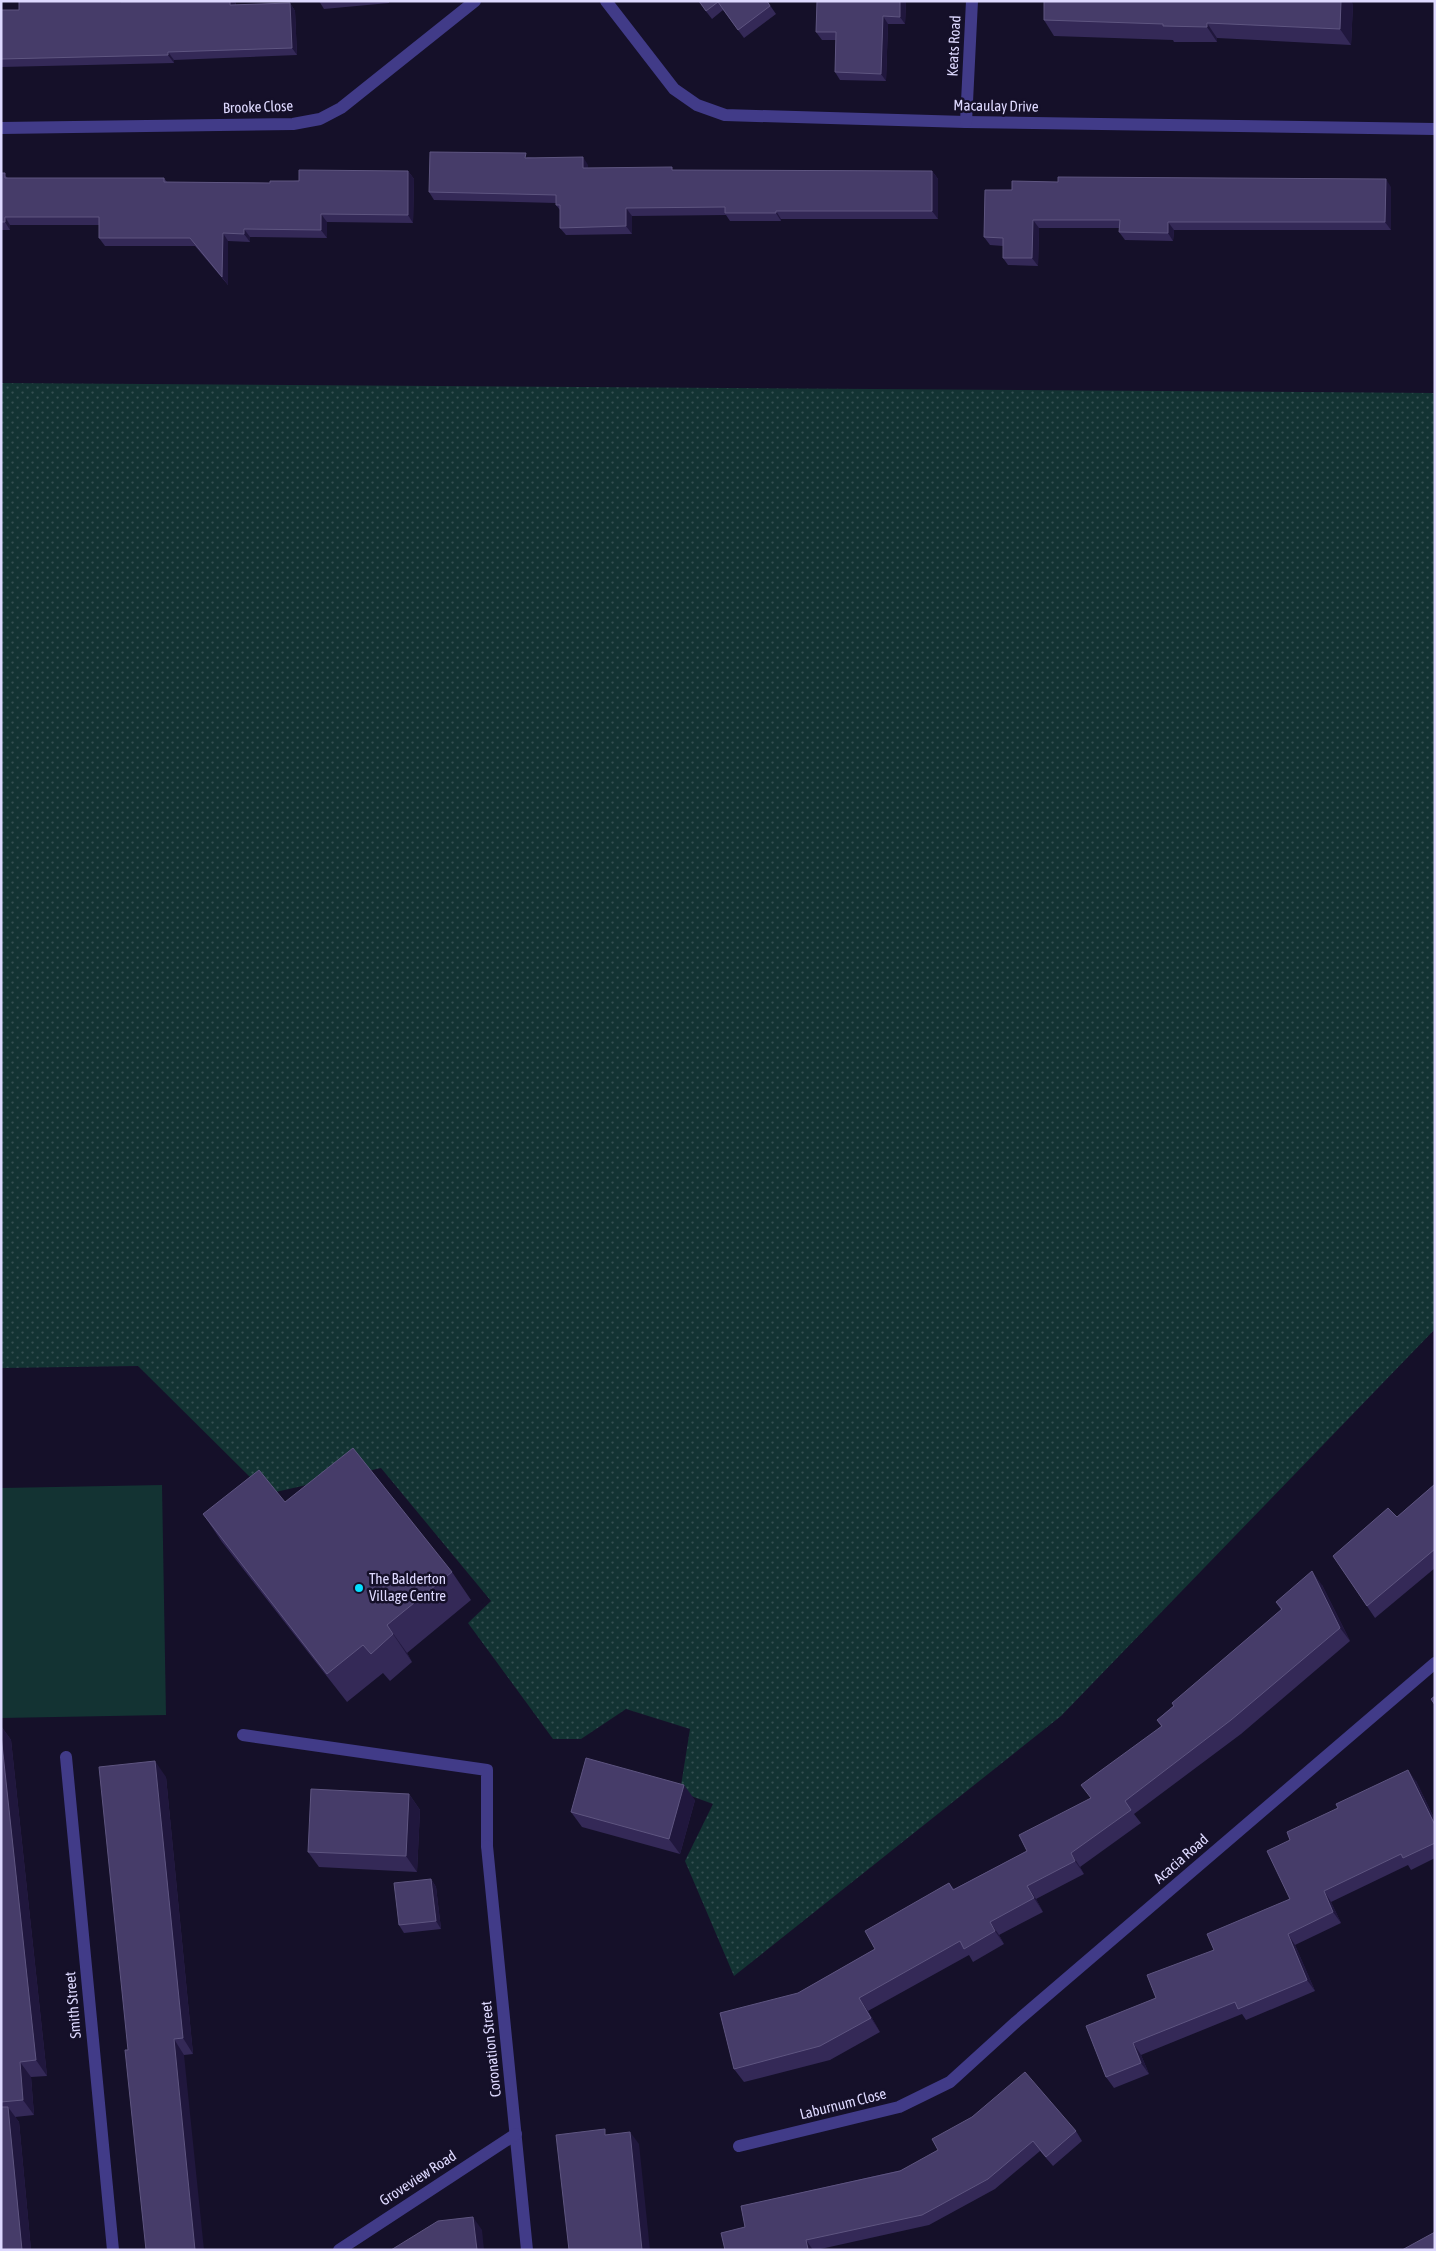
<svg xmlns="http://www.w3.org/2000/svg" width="1436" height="2251" font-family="'Asap Condensed',sans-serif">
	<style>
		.grass { fill: #133333 }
		.park { fill: url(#park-dots) }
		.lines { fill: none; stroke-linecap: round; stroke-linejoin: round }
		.service { stroke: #413b88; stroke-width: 12 }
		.minor { stroke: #413b88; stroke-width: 12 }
		.wall { fill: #342957 }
		.shaded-wall { fill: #20173d }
		.building { fill: #463c69; stroke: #5e5580 }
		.poi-dot { fill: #05dfff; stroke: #151029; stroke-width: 2 }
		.labels { text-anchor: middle; stroke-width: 5; stroke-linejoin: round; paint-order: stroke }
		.street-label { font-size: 15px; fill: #ded9ff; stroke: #151029 }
		.poi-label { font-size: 15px; fill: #ded9ff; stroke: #151029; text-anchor: start }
	</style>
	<defs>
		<pattern id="park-dots" width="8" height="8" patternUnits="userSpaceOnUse" patternTransform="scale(1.25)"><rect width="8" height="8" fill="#133333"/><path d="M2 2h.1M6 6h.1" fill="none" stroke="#355052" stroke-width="1.8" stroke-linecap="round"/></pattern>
	</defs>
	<rect width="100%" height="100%" fill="#151029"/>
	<polygon class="grass" points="162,1485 166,1715 1,1718 1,1488"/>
	<polygon class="park" points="1,383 1435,393 1435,1329 1061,1716 734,1976 685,1861 713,1804 680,1792 690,1729 626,1709 581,1739 553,1739 468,1623 491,1601 381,1468 267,1494 138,1366 1,1368"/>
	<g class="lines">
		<polyline class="service" points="243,1735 487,1770 487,1846"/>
		<g class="minor">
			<polyline points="606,1 674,89 697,105 725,115 966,122 1435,129"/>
			<polyline points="966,122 972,1"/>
			<polyline points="1,128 293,124 320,119 341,108 475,1"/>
			<polyline points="66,1757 113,2250"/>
			<polyline points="487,1846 527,2250"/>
			<polyline points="739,2146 899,2107 950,2082 1016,2022 1435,1663"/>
			<polyline points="339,2250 516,2134"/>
		</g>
	</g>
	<g class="wall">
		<polygon points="19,1 126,1 126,2 235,1 236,5 290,3 295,11 297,55 174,60 174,63 1,67 1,10 19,10"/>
		<polygon points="319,1 389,1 389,3 324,9"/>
		<polygon points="698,1 767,1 776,14 744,38 723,10 712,19"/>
		<polygon points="817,1 906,1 905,24 888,24 886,81 840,80 835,72 836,40 822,40 816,32"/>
		<polygon points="1353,4 1351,45 1217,38 1217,42 1174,42 1173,40 1054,36 1044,20"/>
		<polygon points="528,157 588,165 588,168 675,170 932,171 938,179 938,219 781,219 781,221 730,221 726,215 632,216 632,234 566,235 560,228 560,210 556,205 556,203 434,200 429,192"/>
		<polygon points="408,171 414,179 413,223 327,222 327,238 250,237 250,242 228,241 228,285 195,246 105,246 99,238 99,225 10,225 10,230 1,230 1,173 8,178 164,178 167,182 270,183"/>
		<polygon points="1391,187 1391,230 1174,230 1173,241 1125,240 1119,232 1119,228 1039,228 1038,266 1008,265 1003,258 1003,246 990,245 984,237 985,190"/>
		<polygon points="1435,1484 1435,1568 1375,1618 1333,1556 1397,1517"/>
		<polygon points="285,1502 452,1572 471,1600 407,1653 412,1662 390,1681 383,1673 347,1702 222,1542 203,1514"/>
		<polygon points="1322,1585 1350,1641 1241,1734 1134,1814 1141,1823 1080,1867 1084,1874 1036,1899 1043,1912 999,1935 1004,1944 973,1962 969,1955 868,2011 880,2032 830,2060 744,2082 734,2069 798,1993 875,1949 949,1883 954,1889 1027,1851 1091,1798 1161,1726 1157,1720 1281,1610 1276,1602"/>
		<polygon points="1,1726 11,1740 47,2076 31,2077 34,2115 15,2117 19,2122 31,2250 1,2250"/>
		<polygon points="166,1777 193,2054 184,2055 128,2050"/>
		<polygon points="1416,1781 1435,1820 1435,1858 1411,1870 1408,1865 1331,1902 1341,1923 1295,1945 1315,1991 1246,2020 1242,2014 1141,2055 1149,2074 1114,2088 1106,2077 1156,1998 1214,1950 1290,1899"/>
		<polygon points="409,1794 420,1810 417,1872 319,1867 308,1852"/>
		<polygon points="695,1800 680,1854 582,1827 571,1812"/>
		<polygon points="431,1879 436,1887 441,1929 404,1933 399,1925"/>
		<polygon points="1076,2131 1082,2141 1053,2166 1040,2151 995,2189 929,2225 816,2250 725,2250 745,2227 741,2206"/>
	</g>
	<g class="shaded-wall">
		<polygon points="230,1 235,1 236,13 230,5"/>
		<polygon points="900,1 906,1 905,24 900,17"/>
		<polygon points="1341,1 1351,1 1353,4 1351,45 1340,29"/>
		<polygon points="290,3 295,11 297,55 292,48"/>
		<polygon points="883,16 888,24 886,81 881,74"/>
		<polygon points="1207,23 1217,38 1217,42 1207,27"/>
		<polygon points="168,52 174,60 174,63 168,55"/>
		<polygon points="583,157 588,165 588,176 583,168"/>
		<polygon points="408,171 414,179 413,223 408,215"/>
		<polygon points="932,171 938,179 938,219 932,211"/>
		<polygon points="1386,179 1391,187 1391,230 1385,222"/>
		<polygon points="626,208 632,216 632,234 626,226"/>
		<polygon points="776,211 781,219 781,221 776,213"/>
		<polygon points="321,214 327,222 327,238 321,230"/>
		<polygon points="5,217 10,225 10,230 5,222"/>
		<polygon points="1033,220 1039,228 1038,266 1032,258"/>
		<polygon points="1168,222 1174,230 1173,241 1168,233"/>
		<polygon points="244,229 250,237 250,242 244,234"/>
		<polygon points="223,233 228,241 228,285 222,277"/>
		<polygon points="1312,1571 1322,1585 1350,1641 1340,1628"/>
		<polygon points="387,1625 407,1653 412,1662 393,1634"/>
		<polygon points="1,1726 11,1740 47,2076 36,2060 1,1735"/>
		<polygon points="155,1761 166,1777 193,2054 183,2038"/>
		<polygon points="1408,1770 1416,1781 1435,1820 1435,1825"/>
		<polygon points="684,1785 695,1800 680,1854 669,1839"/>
		<polygon points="409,1794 420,1810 417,1872 406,1856"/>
		<polygon points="1071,1853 1080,1867 1084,1874 1075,1861"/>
		<polygon points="431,1879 436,1887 441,1929 436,1921"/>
		<polygon points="1027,1886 1036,1899 1043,1912 1034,1898"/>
		<polygon points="1324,1891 1331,1902 1341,1923 1333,1912"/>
		<polygon points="990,1922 999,1935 1004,1944 995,1931"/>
		<polygon points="1288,1934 1295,1945 1315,1991 1307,1980"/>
		<polygon points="859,1998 868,2011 880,2032 871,2018"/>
		<polygon points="174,2039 184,2055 204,2250 195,2250"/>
		<polygon points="1133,2043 1141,2055 1149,2074 1141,2063"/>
		<polygon points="20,2062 31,2077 34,2115 23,2100"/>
		<polygon points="8,2107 19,2122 31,2250 22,2250"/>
		<polygon points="630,2132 639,2144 650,2250 642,2250"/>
		<polygon points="473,2217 482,2230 484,2250 477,2250"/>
		<polygon points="806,2240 813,2250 809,2250 808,2249"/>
	</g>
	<g class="building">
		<polygon points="19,1 121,1 121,2 230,1 230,5 290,3 292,48 168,52 168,55 1,59 1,10 19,10"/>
		<polygon points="699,1 767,1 770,6 738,30 718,2 706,11"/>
		<polygon points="817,1 900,1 900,17 883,16 881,74 835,72 836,32 816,32"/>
		<polygon points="1044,1 1341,1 1340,29 1207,23 1207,27 1163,26 1163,24 1044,20"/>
		<polygon points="430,152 526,153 525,158 583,157 583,168 672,167 672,170 932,171 932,211 776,211 776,213 725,213 725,207 626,208 626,226 560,228 560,205 556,205 556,195 429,192"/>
		<polygon points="299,170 408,171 408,215 321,214 321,230 244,229 244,234 223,233 222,277 190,238 99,238 99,217 5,217 5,222 1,222 1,173 5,173 5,178 164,178 164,182 270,183 270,181 299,181"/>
		<polygon points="1058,177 1386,179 1385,222 1168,222 1168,233 1119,232 1120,220 1033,220 1032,258 1003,258 1003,238 984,237 985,190 1012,190 1012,181 1058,182"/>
		<polygon points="353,1448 452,1572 387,1625 393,1634 371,1654 363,1645 327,1674 203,1514 259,1470 285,1502"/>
		<polygon points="1435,1484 1435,1549 1367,1606 1333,1556 1388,1508 1397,1517"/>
		<polygon points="1312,1571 1340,1628 1231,1720 1125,1801 1131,1810 1071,1853 1075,1861 1027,1886 1034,1898 990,1922 995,1931 964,1949 960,1941 859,1998 871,2018 820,2046 734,2069 720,2013 798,1993 875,1949 865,1931 949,1883 953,1890 1027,1851 1019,1835 1091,1798 1081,1785 1162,1726 1157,1720 1174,1706 1172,1703 1282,1609 1276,1602"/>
		<polygon points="1435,1696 1435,1705 1431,1699"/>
		<polygon points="1,1735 36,2060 20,2062 23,2100 1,2102"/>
		<polygon points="586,1758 684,1785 669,1839 571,1812"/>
		<polygon points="155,1761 183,2038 174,2039 195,2250 146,2250 125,2050 128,2050 99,1767"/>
		<polygon points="1408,1770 1435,1825 1435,1843 1403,1858 1401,1854 1324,1891 1333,1912 1288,1934 1307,1980 1238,2009 1235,2002 1133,2043 1141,2063 1106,2077 1086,2026 1156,1998 1147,1975 1214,1950 1207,1934 1290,1899 1267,1851 1290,1840 1287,1832 1338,1808 1336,1804"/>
		<polygon points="311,1789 409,1794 406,1856 308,1852"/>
		<polygon points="431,1879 436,1921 399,1925 394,1883"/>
		<polygon points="1025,2072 1076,2131 1046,2157 1033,2141 988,2179 922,2215 806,2240 808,2249 803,2250 725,2250 721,2233 745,2227 741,2206 900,2171 938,2150 932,2139 972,2117"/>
		<polygon points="1,2107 8,2107 22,2250 1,2250"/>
		<polygon points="605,2129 605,2135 630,2132 642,2250 569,2250 556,2135"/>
		<polygon points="473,2217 477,2250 391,2250 438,2221"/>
		<polygon points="1435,2232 1435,2250 1402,2250"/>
	</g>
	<circle class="poi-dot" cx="359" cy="1588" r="5"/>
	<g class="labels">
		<g class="street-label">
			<text transform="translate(954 46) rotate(-87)" y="5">Keats Road</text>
			<text transform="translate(996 106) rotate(1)" y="5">Macaulay Drive</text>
			<text transform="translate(258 107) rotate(-2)" y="5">Brooke Close</text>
			<text transform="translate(1181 1859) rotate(-41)" y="5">Acacia Road</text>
			<text transform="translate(73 2005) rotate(-95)" y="5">Smith Street</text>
			<text transform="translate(491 2049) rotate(-96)" y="5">Coronation Street</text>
			<text transform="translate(843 2104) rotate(-14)" y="5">Laburnum Close</text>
			<text transform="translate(418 2178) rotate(-33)" y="5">Groveview Road</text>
		</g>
		<g class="poi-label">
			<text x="369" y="1584">The Balderton<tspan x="369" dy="17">Village Centre</tspan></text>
		</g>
	</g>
	<rect width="1436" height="2251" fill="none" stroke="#ded9ff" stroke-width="5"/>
</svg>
